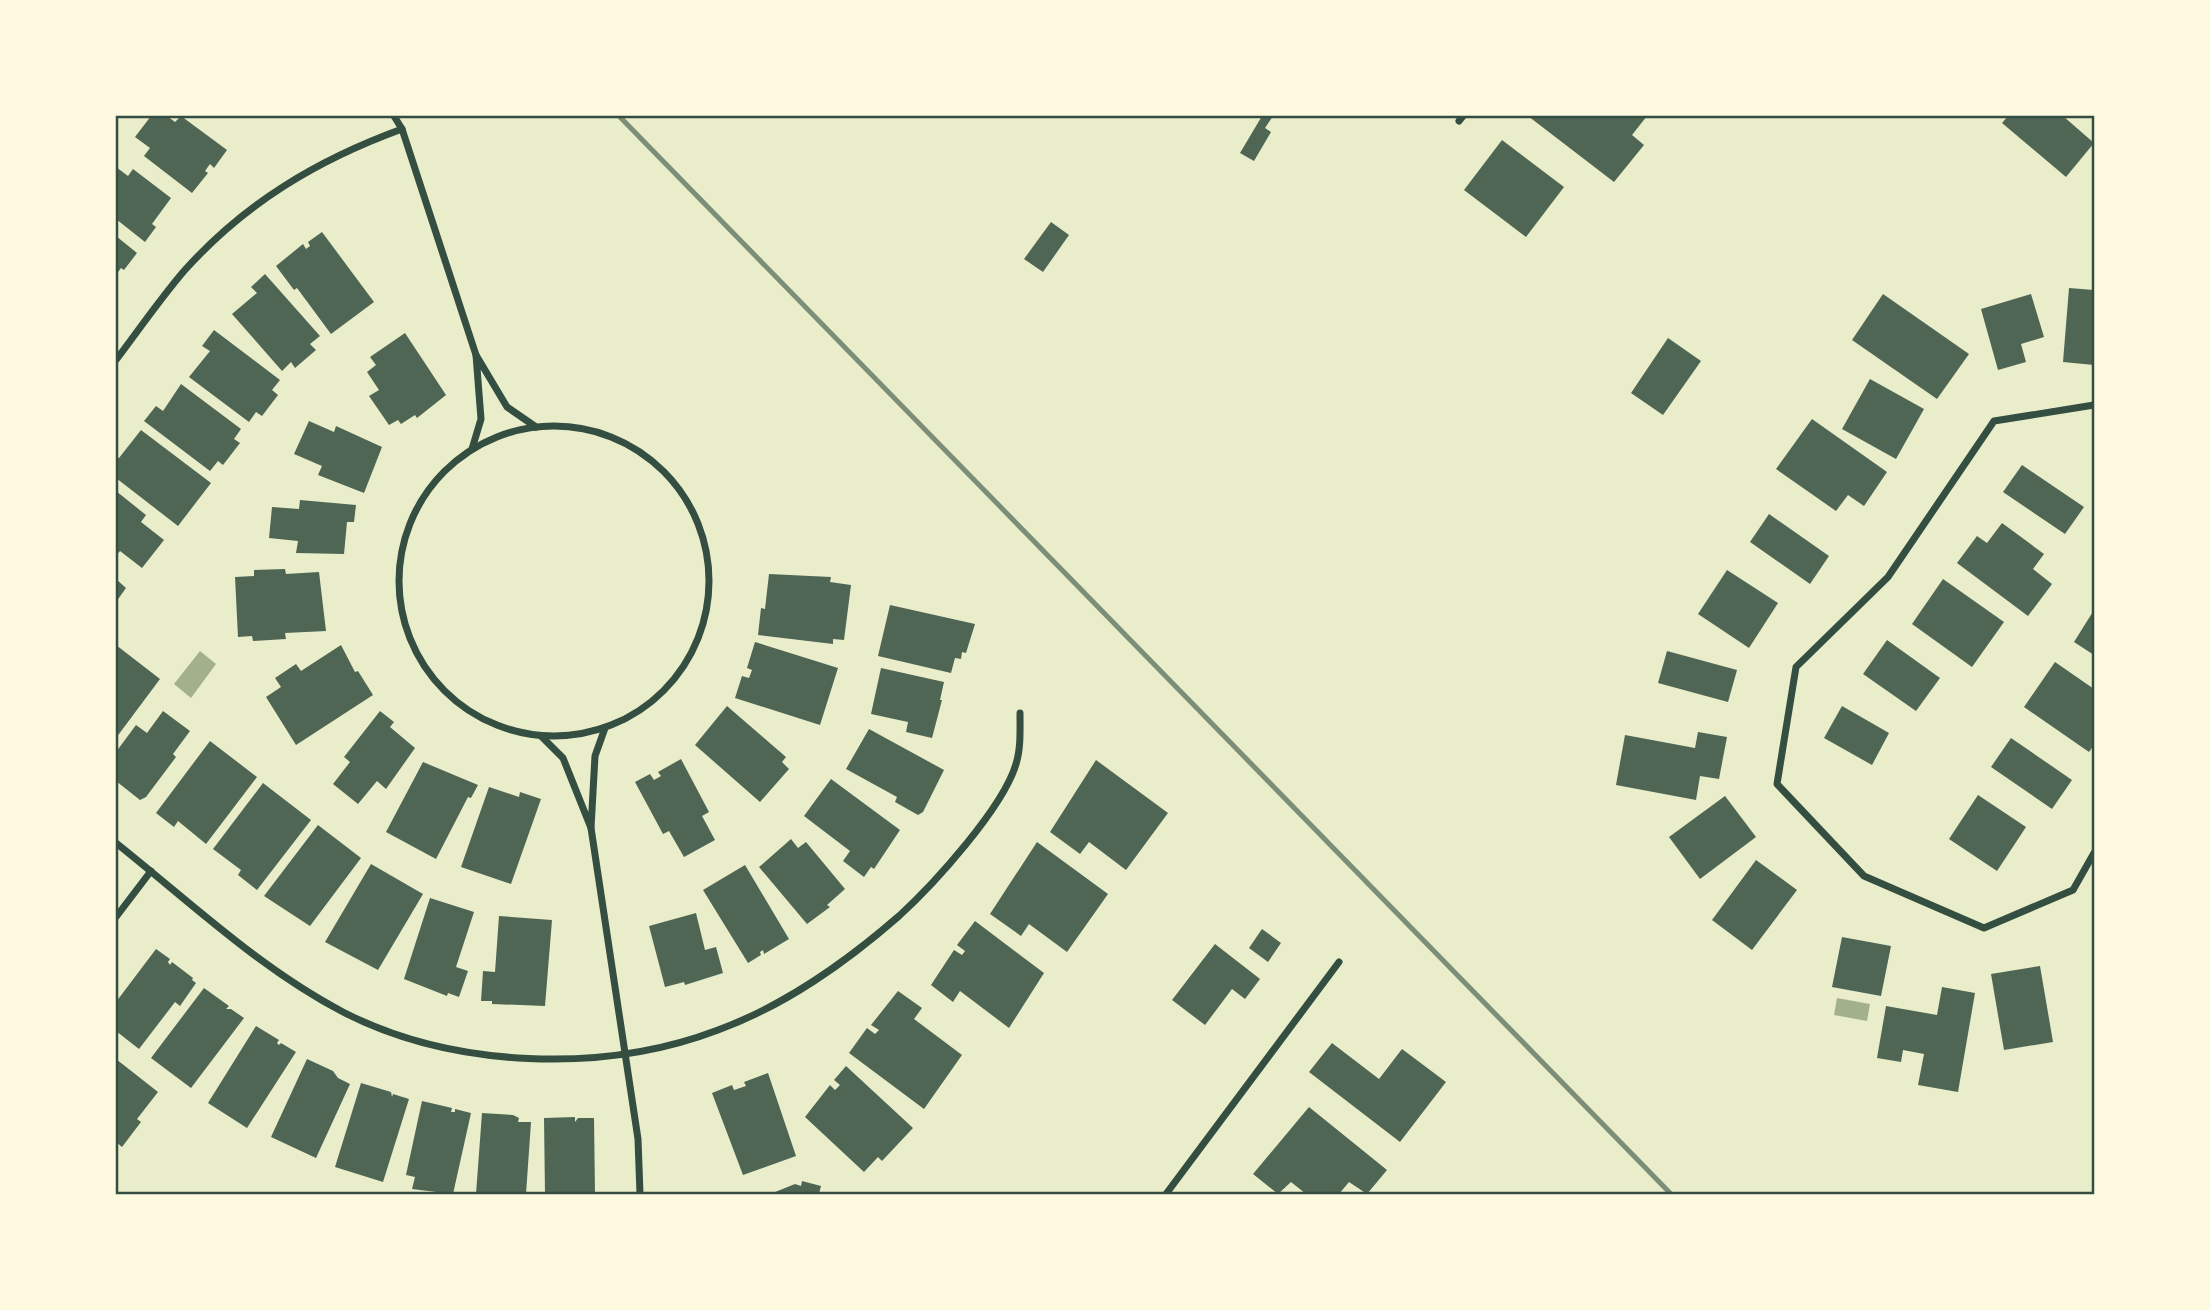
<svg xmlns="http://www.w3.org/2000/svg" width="2210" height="1310" font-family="'Asap Condensed',sans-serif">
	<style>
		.water { fill: #a3b18a }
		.building { fill: #4f6655 }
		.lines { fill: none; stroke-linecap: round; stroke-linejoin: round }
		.minor { stroke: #344e41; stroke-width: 7 }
		.rail { stroke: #7c8e77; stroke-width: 5 }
		.neatline { fill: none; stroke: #344e41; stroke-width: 2.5 }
	</style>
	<rect width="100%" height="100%" fill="#e9edc9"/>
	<g class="water">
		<polygon points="200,651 216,664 191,698 174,684"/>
		<polygon points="1837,998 1870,1004 1867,1021 1834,1015"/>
	</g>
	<g class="building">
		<polygon points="151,116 167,116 175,122 181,116 227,150 214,168 210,164 205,171 208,173 192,193 144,156 150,148 135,137"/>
		<polygon points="1262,116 1273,116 1265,128 1271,132 1254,161 1240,153"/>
		<polygon points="1528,116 1647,116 1632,135 1644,145 1614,182"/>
		<polygon points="2008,116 2063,116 2094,143 2066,177 2002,123"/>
		<polygon points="1502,140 1564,187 1526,237 1464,190"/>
		<polygon points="116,167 128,176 133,169 171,198 152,224 156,227 145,242 116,219"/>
		<polygon points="1051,222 1069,235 1043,272 1024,259"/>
		<polygon points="322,232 374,302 331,334 297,288 294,290 276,266 303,244 306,249 310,246 308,242"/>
		<polygon points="116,236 137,253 124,270 121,268 116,275"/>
		<polygon points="265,274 320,336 310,344 316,350 295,368 291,362 282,371 232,314 257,293 251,287"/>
		<polygon points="2069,288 2094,290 2094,365 2063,362"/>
		<polygon points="1883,294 1969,354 1937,399 1852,340"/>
		<polygon points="2031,294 2044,337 2021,344 2026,362 1998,370 1981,309"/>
		<polygon points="214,330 280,380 272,390 278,395 262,416 256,412 249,422 189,377 210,351 202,346"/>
		<polygon points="405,333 446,395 417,418 415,415 401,424 398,420 389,425 369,396 379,390 367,372 376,365 370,357"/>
		<polygon points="1668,338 1701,361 1663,415 1631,393"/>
		<polygon points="1870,379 1924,409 1896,459 1842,429"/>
		<polygon points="181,384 241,429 234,439 240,443 223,465 218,461 210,471 144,421 156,406 163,411"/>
		<polygon points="1812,419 1887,472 1864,506 1848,495 1836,511 1776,469"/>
		<polygon points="309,421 334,432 336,426 382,447 364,493 318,475 322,466 294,454"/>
		<polygon points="141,430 211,483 178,526 116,478 116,457 119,458"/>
		<polygon points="2022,465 2084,507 2065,534 2003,492"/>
		<polygon points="116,491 146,515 141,522 164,540 142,568 120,551 116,556"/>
		<polygon points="300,500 356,505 354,522 347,522 344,554 296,553 298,541 269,538 272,507 299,509"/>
		<polygon points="1769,514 1829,556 1810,584 1750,542"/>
		<polygon points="2002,523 2044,554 2033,569 2052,584 2028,616 1957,563 1977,536 1987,543"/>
		<polygon points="285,569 286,574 319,572 326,631 285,633 286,639 253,641 252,636 238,637 235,577 254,576 254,570"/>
		<polygon points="1727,570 1778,603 1749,648 1698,614"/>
		<polygon points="769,574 831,577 830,582 851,585 844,640 833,639 833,644 758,635 761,608 765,609"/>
		<polygon points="116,579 126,588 116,602"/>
		<polygon points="1943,579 2004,622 1972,667 1912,624"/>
		<polygon points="890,605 975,624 966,653 962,652 961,659 955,658 951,673 878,656"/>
		<polygon points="2094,610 2094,655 2074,642"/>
		<polygon points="1887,640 1940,678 1916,711 1863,674"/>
		<polygon points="755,642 838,668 820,725 735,698 742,676 749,678 752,670 747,668"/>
		<polygon points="116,645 160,679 116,738"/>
		<polygon points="341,645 355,672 358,671 373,695 296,745 266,697 281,687 275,678 296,664 301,671"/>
		<polygon points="1667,651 1737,670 1728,702 1658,683"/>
		<polygon points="2055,662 2094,689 2094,745 2089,752 2024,707"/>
		<polygon points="881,668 944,682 940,700 942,700 932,738 906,732 908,722 871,714"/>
		<polygon points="727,706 786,757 782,762 789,769 760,802 695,745"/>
		<polygon points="1842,706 1889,733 1872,765 1824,738"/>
		<polygon points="163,711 190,731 173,754 176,757 146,797 140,800 116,781 116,752 136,725 147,733"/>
		<polygon points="380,711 394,722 390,727 415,748 386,789 377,781 358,804 333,784 350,762 344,757"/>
		<polygon points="869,729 944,770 923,812 918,815 895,802 897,797 846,769"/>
		<polygon points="1698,732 1727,737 1719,779 1700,776 1696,800 1616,785 1625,735 1695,748"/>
		<polygon points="2011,738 2072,780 2052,809 1991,767"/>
		<polygon points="210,741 257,777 206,844 178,821 174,827 156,813"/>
		<polygon points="681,759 709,812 702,816 715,840 684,857 669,831 663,834 635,782 650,774 654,780 661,776 658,772"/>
		<polygon points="1096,760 1168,813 1126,870 1089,842 1080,854 1050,832"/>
		<polygon points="423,762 478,785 471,798 468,797 436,859 386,832"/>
		<polygon points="831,779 900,830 874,869 871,867 864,877 843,861 850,851 804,816"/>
		<polygon points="263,783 311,820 257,890 238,875 241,870 213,849"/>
		<polygon points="489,787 519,797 520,792 541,799 511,884 461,867"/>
		<polygon points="1978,795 2026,827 1997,871 1949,839"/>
		<polygon points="1725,796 1756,837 1700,879 1669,837"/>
		<polygon points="318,825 361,858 310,926 264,896"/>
		<polygon points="791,839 798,848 806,842 845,889 827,905 830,907 807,924 759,867"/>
		<polygon points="1037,842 1108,894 1067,952 1029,924 1021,936 990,914"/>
		<polygon points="1756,860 1797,890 1752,950 1712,920"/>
		<polygon points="371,864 423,894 378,970 325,942"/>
		<polygon points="745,865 789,939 764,954 763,950 760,952 761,955 748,963 703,890"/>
		<polygon points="430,898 474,912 456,967 468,971 459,997 448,993 447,996 404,979"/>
		<polygon points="696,913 705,950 716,947 723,973 685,985 684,982 665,987 649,926"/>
		<polygon points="499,916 552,920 545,1006 492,1004 492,1001 481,1001 483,971 495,972"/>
		<polygon points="975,921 1044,973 1009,1028 960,991 953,1002 931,985 954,950 962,955 965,951 957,945"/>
		<polygon points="1262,929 1281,943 1268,962 1249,948"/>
		<polygon points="1842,937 1891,946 1881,996 1832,987"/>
		<polygon points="1215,944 1260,979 1245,999 1232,989 1205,1025 1172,1000"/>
		<polygon points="156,949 170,959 168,962 170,965 172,962 193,978 192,980 196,983 180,1006 175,1002 139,1049 116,1031 116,1002"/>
		<polygon points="2040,966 2053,1042 2004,1050 1991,974"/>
		<polygon points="1942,987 1975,993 1958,1092 1918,1085 1924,1054 1903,1050 1901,1062 1877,1058 1886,1006 1937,1015"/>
		<polygon points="204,988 229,1006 226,1009 231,1009 244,1018 191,1088 151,1058"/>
		<polygon points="898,991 922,1008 914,1019 962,1055 924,1109 849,1053 867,1028 875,1034 879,1030 871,1025"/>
		<polygon points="256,1026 279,1040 277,1043 279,1045 281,1043 296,1052 247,1128 208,1103"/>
		<polygon points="1332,1043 1379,1079 1402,1049 1446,1082 1400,1142 1309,1072"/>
		<polygon points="116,1059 158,1092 137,1119 141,1122 122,1147 116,1142"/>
		<polygon points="307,1059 333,1071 338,1078 350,1084 316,1158 271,1137"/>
		<polygon points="846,1066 913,1128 882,1161 878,1157 864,1172 805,1117 830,1085 835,1090 840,1085 834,1080"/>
		<polygon points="768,1073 796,1156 743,1175 712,1093 732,1085 734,1090 746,1086 744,1082"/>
		<polygon points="361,1083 391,1092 392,1097 393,1094 409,1099 383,1182 335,1167"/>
		<polygon points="422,1101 452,1108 451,1112 455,1112 455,1109 471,1113 453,1194 412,1189 415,1177 406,1175"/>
		<polygon points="1309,1107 1387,1170 1367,1194 1349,1182 1339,1194 1306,1194 1291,1182 1278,1194 1253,1174"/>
		<polygon points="482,1113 513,1115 519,1118 518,1122 531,1122 526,1194 476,1194"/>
		<polygon points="575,1117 575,1122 578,1118 594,1118 595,1194 545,1194 544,1118"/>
		<polygon points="802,1181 821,1186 819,1194 770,1194 795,1184 801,1186"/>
	</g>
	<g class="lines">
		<g class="minor">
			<polyline points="394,116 402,129 476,355"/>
			<polyline points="1459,121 1463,116"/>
			<path d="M116,360C138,331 160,299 184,271C245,203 317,160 402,129"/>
			<polyline points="2094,405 1994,421 1888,577 1796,667 1777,784 1864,876 1984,928 2073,890 2094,853"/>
			<circle cx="554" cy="581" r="155"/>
			<polyline points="472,449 481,419 476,355 507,407 536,427"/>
			<polyline points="541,736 563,758 591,828 595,756 605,728"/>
			<polyline points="591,828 638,1139 640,1194"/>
			<path d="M116,843C189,901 259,968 343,1012C452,1068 603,1074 718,1030C786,1005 845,963 899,916C934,884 1003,808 1016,764C1021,748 1020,730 1020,713"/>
			<polyline points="116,917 151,871"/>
			<polyline points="1166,1194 1339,962"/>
		</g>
		<polyline class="rail" points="619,116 1671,1194"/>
	</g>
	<rect width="2210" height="1310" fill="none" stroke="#fefae0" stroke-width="234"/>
	<rect x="117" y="117" width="1976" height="1076" class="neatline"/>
</svg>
